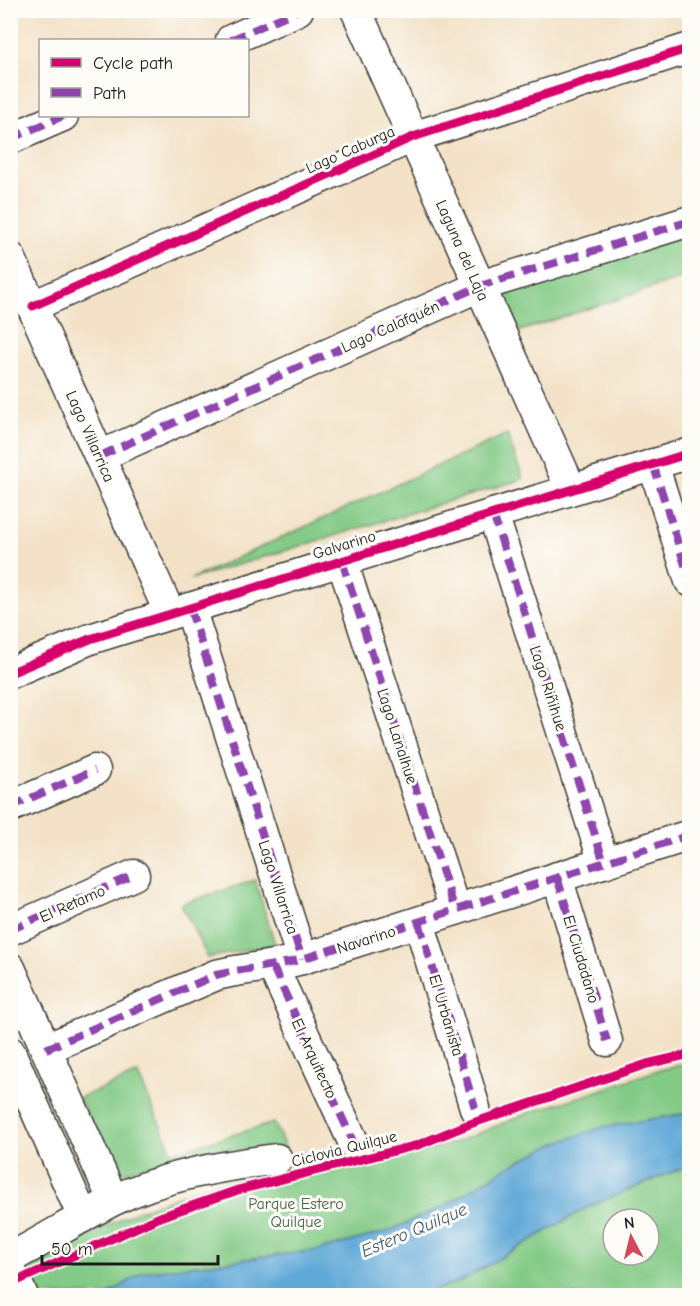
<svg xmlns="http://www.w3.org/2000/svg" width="700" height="1306" font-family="'Comic Neue',sans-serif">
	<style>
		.green { fill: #83ca86; stroke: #507351; stroke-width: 1.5; fill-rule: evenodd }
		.water { fill: #61a9d8; stroke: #3e627a; stroke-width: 1.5 }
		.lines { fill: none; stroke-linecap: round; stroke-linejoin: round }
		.minor-casing { stroke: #3c3a36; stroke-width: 33 }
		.minor { stroke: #fff; stroke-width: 30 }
		.quiet { stroke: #8e44ad; stroke-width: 8; stroke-dasharray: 15 8; stroke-linecap: butt }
		.cycleway-casing { stroke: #fdfcf7; stroke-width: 13 }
		.cycleway { stroke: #d6006c; stroke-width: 9 }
		.labels { text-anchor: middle; stroke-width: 6; stroke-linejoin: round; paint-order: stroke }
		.street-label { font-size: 16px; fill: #1c1c1c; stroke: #fdfcf7 }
		.park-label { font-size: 16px; fill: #456246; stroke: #fdfcf7 }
		.water-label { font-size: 18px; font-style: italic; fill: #3b5b71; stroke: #fdfcf7 }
	</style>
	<rect width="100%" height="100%" fill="#fdfcf7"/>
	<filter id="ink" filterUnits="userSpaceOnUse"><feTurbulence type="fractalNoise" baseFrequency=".0167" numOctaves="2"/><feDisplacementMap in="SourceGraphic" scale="12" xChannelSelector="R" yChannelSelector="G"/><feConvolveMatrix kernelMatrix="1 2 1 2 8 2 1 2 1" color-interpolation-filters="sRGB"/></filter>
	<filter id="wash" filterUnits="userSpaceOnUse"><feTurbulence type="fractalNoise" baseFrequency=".008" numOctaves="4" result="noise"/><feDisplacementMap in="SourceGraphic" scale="24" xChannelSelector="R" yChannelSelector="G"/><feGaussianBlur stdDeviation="1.35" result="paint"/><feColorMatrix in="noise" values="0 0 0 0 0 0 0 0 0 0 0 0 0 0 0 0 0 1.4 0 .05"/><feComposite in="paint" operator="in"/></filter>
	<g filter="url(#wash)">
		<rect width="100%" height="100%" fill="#f3e2c7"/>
		<g class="green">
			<polygon points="689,231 689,276 517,332 494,290"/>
			<polygon points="507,434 523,479 191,579"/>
			<polygon points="255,880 275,944 208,958 181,904"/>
			<polygon points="689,1063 689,1113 603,1127 506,1168 445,1206 386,1232 319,1250 143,1272 108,1295 11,1296 11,1273 137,1211 216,1183 390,1161 457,1142 528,1113 589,1094 655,1071"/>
			<polygon points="138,1074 172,1152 274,1123 286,1149 200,1150 122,1173 112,1169 79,1098"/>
			<path d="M689,1165V1295L409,1296L429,1292L459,1282L588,1207ZM613,1219H649V1255H613Z"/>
			<polygon points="345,1291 370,1295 291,1296"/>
		</g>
		<polygon class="water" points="689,1113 689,1165 588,1207 459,1282 429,1292 409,1296 370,1295 345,1291 291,1296 108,1295 143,1272 319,1250 386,1232 445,1206 506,1168 551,1145 603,1127"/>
	</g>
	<g filter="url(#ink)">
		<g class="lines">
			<g class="minor-casing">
				<g id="minor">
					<polyline points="356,10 571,489"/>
					<polyline points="231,40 298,10"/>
					<polyline points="10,139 63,116"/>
					<polyline points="10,257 170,614"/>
					<polyline points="33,306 413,137 690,48"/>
					<polyline points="100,456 480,286 690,221"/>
					<polyline points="653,464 690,581"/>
					<polyline points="493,514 604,863"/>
					<polyline points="342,561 455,910"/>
					<polyline points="190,608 302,959"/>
					<polyline points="10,673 90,639 690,453"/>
					<polyline points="10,807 95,770"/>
					<polyline points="557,877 607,1041"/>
					<polyline points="419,922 475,1108"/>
					<polyline points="10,930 134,875"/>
					<polyline points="273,967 357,1150"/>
					<polyline points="10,968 113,1200"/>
					<path d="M46,1049L216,975C245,968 273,967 302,959L690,835"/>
					<polyline points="10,1052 83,1217"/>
					<path d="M10,1258C45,1240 77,1219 112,1201C162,1176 221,1166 277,1159"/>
					<polyline points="10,1269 23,1296"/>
				</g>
			</g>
			<use href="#minor" class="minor"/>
			<g class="quiet">
				<polyline points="231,40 298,10"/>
				<polyline points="10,139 63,116"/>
				<polyline points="100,456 480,286 690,221"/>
				<polyline points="653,464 690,581"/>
				<polyline points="493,514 604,863"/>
				<polyline points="342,561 455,910"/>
				<polyline points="190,608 302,959"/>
				<polyline points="10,807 95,770"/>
				<polyline points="557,877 607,1041"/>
				<polyline points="419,922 475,1108"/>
				<polyline points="10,930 134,875"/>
				<polyline points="273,967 357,1150"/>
				<path d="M46,1049L216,975C245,968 273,967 302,959L690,835"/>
			</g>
			<g class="cycleway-casing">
				<g id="cycleway">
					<polyline points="33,306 413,137 690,48"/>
					<polyline points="10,673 90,639 690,453"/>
					<polyline points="10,1284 160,1217 238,1190 418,1145 467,1125 647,1064 690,1054"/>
				</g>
			</g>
			<use href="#cycleway" class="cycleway"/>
		</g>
	</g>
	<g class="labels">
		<g class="street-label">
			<text transform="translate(350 149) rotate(-24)" y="6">Lago Caburga</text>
			<text transform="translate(463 250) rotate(66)" y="6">Laguna del Laja</text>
			<text transform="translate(390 326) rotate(-24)" y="6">Lago Calafquén</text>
			<text transform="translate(91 436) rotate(66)" y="6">Lago Villarrica</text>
			<text transform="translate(344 544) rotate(-17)" y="6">Galvarino</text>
			<text transform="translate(549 688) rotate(72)" y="6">Lago Riñihue</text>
			<text transform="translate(398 736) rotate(72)" y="6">Lago Lanalhue</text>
			<text transform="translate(279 887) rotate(72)" y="6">Lago Villarrica</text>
			<text transform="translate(72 903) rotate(-24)" y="6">El Retamo</text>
			<text transform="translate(366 939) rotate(-18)" y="6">Navarino</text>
			<text transform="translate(582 959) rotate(73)" y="6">El Ciudadano</text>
			<text transform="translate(447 1015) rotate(73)" y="6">El Urbanista</text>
			<text transform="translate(315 1058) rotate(65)" y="6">El Arquitecto</text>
			<text transform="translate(344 1148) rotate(-14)" y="6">Ciclovia Quilque</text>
		</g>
		<g class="park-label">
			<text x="296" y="1209">Parque Estero<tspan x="296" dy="18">Quilque</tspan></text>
		</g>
		<g class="water-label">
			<text transform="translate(414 1230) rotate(-23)" y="6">Estero Quilque</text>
		</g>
	</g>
	<rect width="700" height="1306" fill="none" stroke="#fdfcf7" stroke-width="36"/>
	<rect x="39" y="39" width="210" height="78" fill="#fdfcf7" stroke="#a3a29f" stroke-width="1.5"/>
	<rect x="51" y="58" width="30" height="9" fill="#d6006c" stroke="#a3a29f" stroke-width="1.5"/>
	<text x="93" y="69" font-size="18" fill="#1c1c1c">Cycle path</text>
	<rect x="51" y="88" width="30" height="9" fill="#8e44ad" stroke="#a3a29f" stroke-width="1.5"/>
	<text x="93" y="99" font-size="18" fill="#1c1c1c">Path</text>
	<g transform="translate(631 1237) rotate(353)"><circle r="28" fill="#fdfcf7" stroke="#a3a29f" stroke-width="1.5"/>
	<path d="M0-4.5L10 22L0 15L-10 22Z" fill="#d1495b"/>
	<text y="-9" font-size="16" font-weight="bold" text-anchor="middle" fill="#1c1c1c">N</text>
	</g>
	<path d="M42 1255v9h176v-9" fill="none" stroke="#1c1c1c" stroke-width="3"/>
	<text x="51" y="1255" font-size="18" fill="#1c1c1c" stroke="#fdfcf7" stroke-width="4.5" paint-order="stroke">50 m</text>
</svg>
